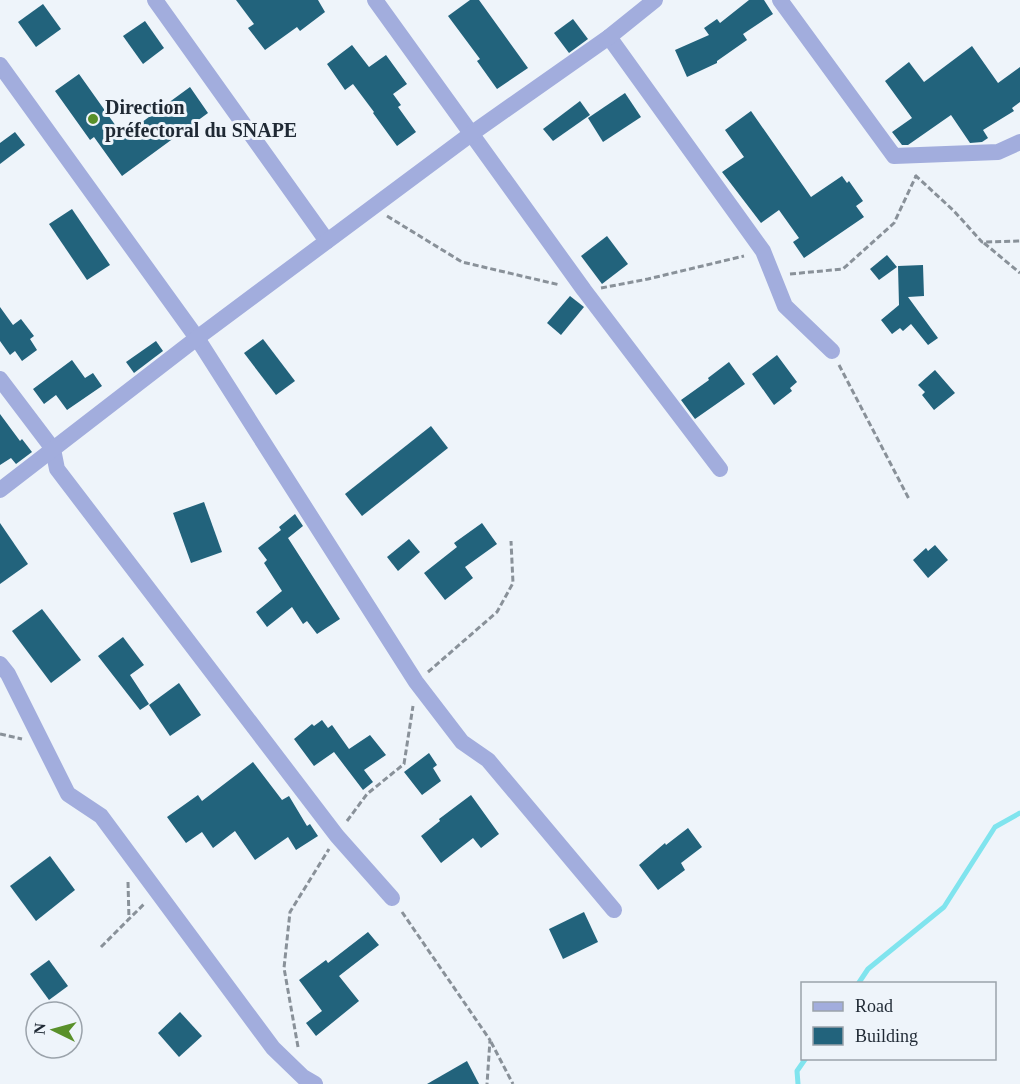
<svg xmlns="http://www.w3.org/2000/svg" width="1020" height="1084" font-family="Georgia,serif">
	<style>
		.lines { fill: none; stroke-linecap: round; stroke-linejoin: round }
		.stream { stroke: #80e4ee; stroke-width: 5 }
		.building { fill: #22637c }
		.path { stroke: #899199; stroke-width: 3; stroke-dasharray: 6 3; stroke-linecap: butt }
		.street { stroke: #a2addd; stroke-width: 16 }
		.poi-dot { fill: #59902a; stroke: #eef4fa; stroke-width: 2 }
		.labels { text-anchor: middle; stroke-width: 6; stroke-linejoin: round; paint-order: stroke }
		.poi-label { font-size: 20px; font-weight: bold; fill: #1f2934; stroke: #eef4fa; text-anchor: start }
	</style>
	<rect width="100%" height="100%" fill="#eef4fa"/>
	<g class="lines">
		<g class="stream">
			<polyline points="858,984 868,969 944,907 995,827 1020,813"/>
			<polyline points="798,1084 797,1071 806,1058"/>
		</g>
	</g>
	<g class="building">
		<polygon points="236,0 318,0 325,12 300,31 297,27 265,50 248,28 254,24"/>
		<polygon points="470,0 479,0 528,68 497,89 477,61 480,59 448,16"/>
		<polygon points="749,0 764,0 773,14 743,34 747,40 717,61 717,63 687,77 675,50 709,35 704,28 717,19 720,23"/>
		<polygon points="43,4 61,29 36,47 18,22"/>
		<polygon points="573,19 588,39 569,53 554,33"/>
		<polygon points="145,21 164,48 143,64 123,36"/>
		<polygon points="352,45 369,67 386,55 407,84 393,94 401,105 398,107 416,132 397,146 373,113 374,112 353,84 345,90 327,64"/>
		<polygon points="972,46 998,83 1020,67 1020,102 1012,108 1014,111 983,130 988,138 982,142 970,143 951,115 908,145 902,145 892,132 912,118 885,81 909,62 924,82"/>
		<polygon points="79,74 123,136 190,87 208,113 122,176 94,137 90,140 55,91"/>
		<polygon points="625,93 641,117 603,142 588,118"/>
		<polygon points="580,101 590,115 553,141 543,129"/>
		<polygon points="751,111 811,197 842,176 847,183 849,181 863,201 856,206 864,217 804,258 793,242 799,238 779,210 761,223 722,172 744,157 725,130"/>
		<polygon points="15,132 25,145 0,164 0,143"/>
		<polygon points="72,209 110,265 87,280 49,224"/>
		<polygon points="607,236 628,264 602,284 581,256"/>
		<polygon points="887,255 897,267 879,280 870,269"/>
		<polygon points="923,265 924,296 908,297 938,338 928,345 911,324 903,331 900,328 892,334 881,320 899,305 898,266"/>
		<polygon points="570,296 584,307 561,335 547,323"/>
		<polygon points="0,307 13,325 21,319 34,336 30,339 37,350 22,361 15,351 10,355 0,341"/>
		<polygon points="263,339 295,381 276,395 244,353"/>
		<polygon points="156,341 163,351 134,373 126,362"/>
		<polygon points="777,355 797,382 790,388 792,391 774,405 752,374"/>
		<polygon points="72,360 85,378 93,373 102,386 67,410 56,395 44,404 33,389"/>
		<polygon points="729,362 745,384 695,419 681,400 709,380 708,378"/>
		<polygon points="935,370 955,393 934,410 922,395 925,392 918,385"/>
		<polygon points="0,414 20,441 22,439 32,452 16,464 11,458 0,465"/>
		<polygon points="431,426 448,448 362,516 345,494"/>
		<polygon points="204,502 222,552 191,563 173,513"/>
		<polygon points="295,514 303,526 288,538 340,619 317,634 307,621 303,624 292,607 267,627 256,612 282,591 264,563 267,560 258,548 281,530 279,527"/>
		<polygon points="0,523 28,564 0,584"/>
		<polygon points="482,523 497,544 465,567 473,578 445,600 424,573 457,547 454,543"/>
		<polygon points="409,539 420,552 398,571 387,557"/>
		<polygon points="935,545 948,560 928,578 913,560 926,548 928,551"/>
		<polygon points="42,609 81,660 51,683 12,631"/>
		<polygon points="123,637 144,665 130,675 149,704 140,710 98,656"/>
		<polygon points="179,683 201,715 170,736 149,705"/>
		<polygon points="322,720 328,728 332,725 349,749 370,735 386,755 364,770 373,782 363,790 334,752 314,766 294,739 312,724 314,726"/>
		<polygon points="429,753 437,765 433,768 441,781 422,795 404,772"/>
		<polygon points="253,762 282,800 289,796 307,826 310,824 318,836 296,850 288,837 255,860 235,831 213,848 202,832 186,843 167,817 198,795 202,801"/>
		<polygon points="471,795 499,834 481,848 473,838 441,863 421,836 440,821 439,819"/>
		<polygon points="688,828 702,847 681,863 685,870 658,890 639,865 665,843 666,845"/>
		<polygon points="50,856 75,890 36,921 10,886"/>
		<polygon points="584,912 598,942 563,959 549,929"/>
		<polygon points="368,932 379,945 339,976 359,1001 316,1036 306,1023 322,1011 299,980 326,960 328,963"/>
		<polygon points="49,960 68,986 49,1000 30,974"/>
		<polygon points="180,1012 202,1036 179,1057 158,1033"/>
		<polygon points="467,1061 479,1084 427,1084"/>
	</g>
	<g class="lines">
		<g class="path">
			<polyline points="915,175 954,211 982,242 1020,241"/>
			<polyline points="387,216 462,262 560,285"/>
			<polyline points="984,243 1020,273"/>
			<polyline points="790,274 843,269 894,223 916,176"/>
			<polyline points="601,288 648,279 744,256"/>
			<polyline points="839,365 909,499"/>
			<polyline points="428,672 497,612 513,583 511,541"/>
			<polyline points="0,734 22,739"/>
			<polyline points="347,821 367,794 404,764 413,706"/>
			<polyline points="128,882 129,919"/>
			<polyline points="402,912 490,1040 487,1084"/>
			<polyline points="101,947 144,904"/>
			<polyline points="491,1042 513,1084"/>
			<polyline points="298,1047 284,968 290,912 329,849"/>
		</g>
		<g class="street">
			<polyline points="155,0 327,241"/>
			<polyline points="375,0 584,290 720,469"/>
			<polyline points="780,0 894,156 998,152 1020,142"/>
			<polyline points="609,37 763,251 785,306 832,351"/>
			<polyline points="0,65 197,338 416,682 462,742 488,760 614,910"/>
			<polyline points="0,379 53,449 57,469 337,836 392,898"/>
			<polyline points="0,490 197,338 471,134 609,37 655,0"/>
			<polyline points="0,664 8,674 68,794 101,816 273,1048 303,1077 315,1084"/>
		</g>
	</g>
	<circle class="poi-dot" cx="93" cy="119" r="6"/>
	<g class="labels">
		<g class="poi-label">
			<text x="105" y="114">Direction<tspan x="105" dy="23">préfectoral du SNAPE</tspan></text>
		</g>
	</g>
	<rect x="801" y="982" width="195" height="78" fill="#eef4fa" stroke="#9ba3ab" stroke-width="1.5"/>
	<rect x="813" y="1002" width="30" height="9" fill="#a2addd" stroke="#9ba3ab" stroke-width="1.5"/>
	<text x="855" y="1012" font-size="18" fill="#1f2934">Road</text>
	<rect x="813" y="1027" width="30" height="18" fill="#22637c" stroke="#9ba3ab" stroke-width="1.5"/>
	<text x="855" y="1042" font-size="18" fill="#1f2934">Building</text>
	<g transform="translate(54 1030) rotate(275)"><circle r="28" fill="#eef4fa" stroke="#9ba3ab" stroke-width="1.5"/>
	<path d="M0-4.5L10 22L0 15L-10 22Z" fill="#59902a"/>
	<text y="-9" font-size="16" font-weight="bold" text-anchor="middle" fill="#1f2934">N</text>
	</g>
</svg>
